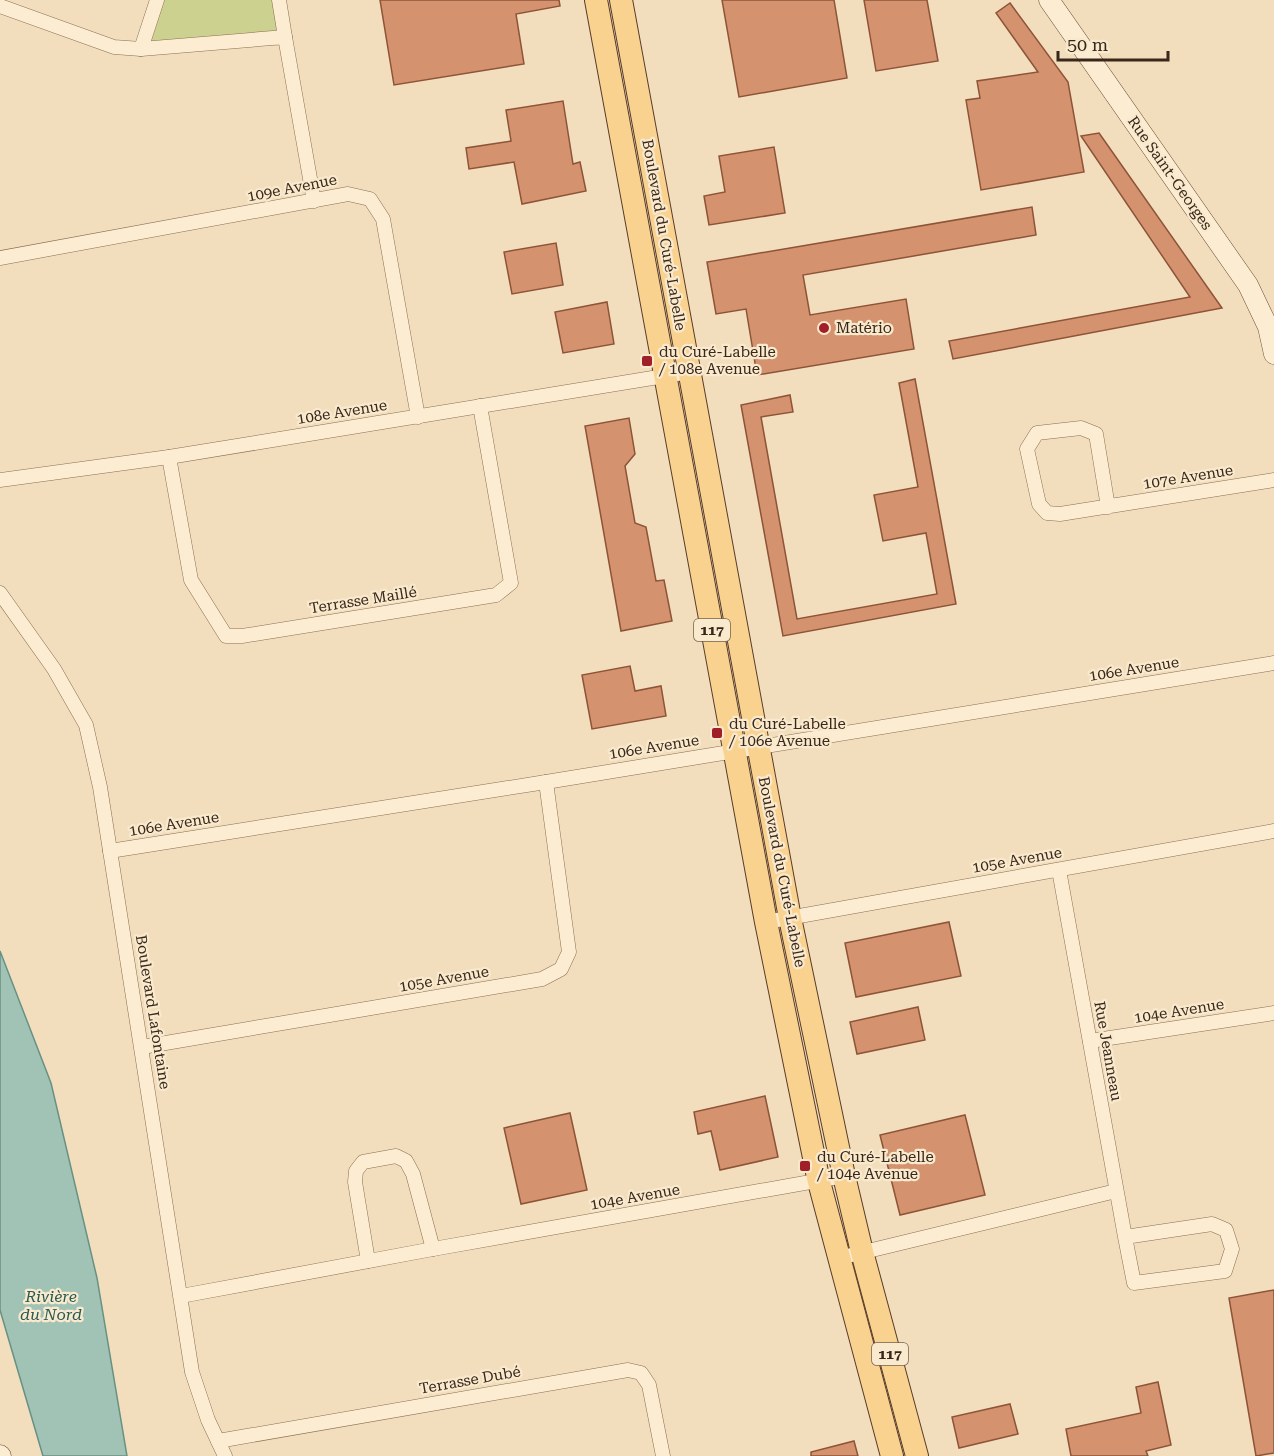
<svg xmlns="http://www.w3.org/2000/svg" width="1274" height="1456" font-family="'Roboto Serif',serif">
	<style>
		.green { fill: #cdd190 }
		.water { fill: #a1c3b6; stroke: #689184; stroke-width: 1.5 }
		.building { fill: #d4926f; stroke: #8d5438; stroke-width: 1.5 }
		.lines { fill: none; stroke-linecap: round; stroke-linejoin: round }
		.street-casing { stroke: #8b6e54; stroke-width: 15 }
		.secondary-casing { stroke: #6d4f38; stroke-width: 21 }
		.primary-casing { stroke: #583c29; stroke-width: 24 }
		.street { stroke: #fcecd1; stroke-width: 14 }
		.secondary { stroke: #fcecd1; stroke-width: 20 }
		.primary { stroke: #fad290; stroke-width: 22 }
		.poi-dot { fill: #a01f28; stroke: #f9e9cd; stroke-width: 2 }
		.labels { text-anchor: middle; stroke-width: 4.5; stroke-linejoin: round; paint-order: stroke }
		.shield { fill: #f9e9cd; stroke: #736150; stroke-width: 1.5 }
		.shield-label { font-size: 14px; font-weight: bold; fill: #39271b }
		.street-label { font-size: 15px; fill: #39271b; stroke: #f9e9cd }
		.poi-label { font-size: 15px; fill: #39271b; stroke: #f9e9cd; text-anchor: start }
		.water-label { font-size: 16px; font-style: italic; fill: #285a54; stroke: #f9e9cd }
	</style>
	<rect width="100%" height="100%" fill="#f2debd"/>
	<polygon class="green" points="157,0 279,0 285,37 141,49"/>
	<polygon class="water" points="0,951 51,1083 97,1278 127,1456 43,1456 0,1310"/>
	<g class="building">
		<polygon points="380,0 559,0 560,6 516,14 524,64 394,85"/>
		<polygon points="722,0 834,0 847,78 739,97"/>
		<polygon points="864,0 927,0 938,61 876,71"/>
		<polygon points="1010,3 1068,82 1084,172 981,190 966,100 980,98 977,81 1038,72 996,13"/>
		<polygon points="563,101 573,164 580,162 586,191 522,204 514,162 469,169 466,148 511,141 506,110"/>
		<polygon points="1099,133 1222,308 953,359 949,341 1190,297 1081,136"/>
		<polygon points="774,147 785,213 709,225 704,196 725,192 719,156"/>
		<polygon points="1032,207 1036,235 803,275 810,315 906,299 914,349 757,375 746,309 716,314 707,262"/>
		<polygon points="556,243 563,285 512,294 504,252"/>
		<polygon points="607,302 614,344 563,353 555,312"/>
		<polygon points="915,379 956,604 783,636 741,405 790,395 793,412 761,417 797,619 937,594 926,533 883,541 874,495 918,487 899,383"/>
		<polygon points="629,418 635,454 625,466 635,523 646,527 656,581 664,580 672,621 621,631 585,426"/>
		<polygon points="630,666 635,691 661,686 666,716 592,729 582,675"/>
		<polygon points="949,922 961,976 856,997 845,943"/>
		<polygon points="918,1007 925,1040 857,1054 850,1022"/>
		<polygon points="765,1096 778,1157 720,1170 711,1131 698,1134 694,1112"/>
		<polygon points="570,1113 587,1190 521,1204 504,1128"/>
		<polygon points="965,1115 985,1195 900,1215 880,1135"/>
		<polygon points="1274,1290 1274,1453 1256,1456 1229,1298"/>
		<polygon points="1158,1382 1171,1445 1146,1451 1148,1456 1071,1456 1066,1429 1141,1413 1136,1387"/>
		<polygon points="1010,1404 1018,1434 959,1448 952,1417"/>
		<polygon points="854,1441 858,1456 811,1456 811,1452"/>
	</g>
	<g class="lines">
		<g class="street-casing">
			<g id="street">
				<polyline points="279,0 285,37"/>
				<polyline points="0,6 114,47 141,49 285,37 314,201"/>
				<polyline points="141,49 157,0"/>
				<polyline points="0,258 348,194 370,199 383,219 418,417"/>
				<polyline points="169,457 191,580 226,636 242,636 496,595 511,583 480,406"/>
				<polyline points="0,480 169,457 689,372"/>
				<polyline points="1108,507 1096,434 1081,428 1037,433 1027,449 1039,504 1047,513 1060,514 1274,480"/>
				<polyline points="0,593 54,669 86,725 100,787 192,1372 208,1420 225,1456"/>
				<polyline points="110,851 546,782 1274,663"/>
				<polyline points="1059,870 1125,1237 1134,1283 1225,1271 1232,1249 1226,1230 1212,1224 1125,1237"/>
				<polyline points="766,922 1274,831"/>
				<polyline points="1090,1041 1274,1013"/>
				<polyline points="142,1047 542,979 561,969 569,952 546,782"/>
				<polyline points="839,1258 1116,1191"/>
				<polyline points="368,1261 355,1182 356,1171 363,1162 396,1156 406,1161 413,1174 433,1249"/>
				<polyline points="181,1296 433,1249 844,1176"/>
				<polyline points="218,1441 628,1370 641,1373 649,1385 663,1456"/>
			</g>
		</g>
		<g class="secondary-casing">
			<g id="secondary">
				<polyline points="1049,0 1248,285 1268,327 1274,354"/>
				<polyline points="0,1455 1,1456"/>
			</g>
		</g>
		<g class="primary-casing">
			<g id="primary">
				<polyline points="596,0 766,922 819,1182 892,1456"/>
				<polyline points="621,0 790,918 844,1176 862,1252 917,1456"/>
			</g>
		</g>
		<use href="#street" class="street"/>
		<use href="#secondary" class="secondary"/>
		<use href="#primary" class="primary"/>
	</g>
	<g class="poi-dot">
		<circle cx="824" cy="328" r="6"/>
		<rect x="641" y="355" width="12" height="12" rx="3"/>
		<rect x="711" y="727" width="12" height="12" rx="3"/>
		<rect x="799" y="1160" width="12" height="12" rx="3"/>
	</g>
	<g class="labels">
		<g class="shield">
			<rect x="694" y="619" width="36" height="22" rx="4.5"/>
			<rect x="872" y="1343" width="36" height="22" rx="4.5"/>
		</g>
		<g class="shield-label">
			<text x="712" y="635">117</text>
			<text x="890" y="1359">117</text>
		</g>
		<g class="street-label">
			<text transform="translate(1170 173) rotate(55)" y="5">Rue Saint-Georges</text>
			<text transform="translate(292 188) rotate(-11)" y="5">109e Avenue</text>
			<text transform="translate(664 235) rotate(80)" y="5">Boulevard du Curé-Labelle</text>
			<text transform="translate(342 412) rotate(-9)" y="5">108e Avenue</text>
			<text transform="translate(1188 477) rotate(-9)" y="5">107e Avenue</text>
			<text transform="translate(363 600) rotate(-9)" y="5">Terrasse Maillé</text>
			<text transform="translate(1134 669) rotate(-9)" y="5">106e Avenue</text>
			<text transform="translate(654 747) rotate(-9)" y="5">106e Avenue</text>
			<text transform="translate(174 824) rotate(-9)" y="5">106e Avenue</text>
			<text transform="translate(1017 860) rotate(-10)" y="5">105e Avenue</text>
			<text transform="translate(782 872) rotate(79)" y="5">Boulevard du Curé-Labelle</text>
			<text transform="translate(444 979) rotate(-10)" y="5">105e Avenue</text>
			<text transform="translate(1179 1011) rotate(-9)" y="5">104e Avenue</text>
			<text transform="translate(153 1012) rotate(81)" y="5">Boulevard Lafontaine</text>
			<text transform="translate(1108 1051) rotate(80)" y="5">Rue Jeanneau</text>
			<text transform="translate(635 1197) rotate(-10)" y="5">104e Avenue</text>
			<text transform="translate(470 1380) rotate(-10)" y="5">Terrasse Dubé</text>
		</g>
		<g class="poi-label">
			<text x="836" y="333">Matério</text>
			<text x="659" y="357">du Curé-Labelle<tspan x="659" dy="17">/ 108e Avenue</tspan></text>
			<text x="729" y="729">du Curé-Labelle<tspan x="729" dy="17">/ 106e Avenue</tspan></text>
			<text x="817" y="1162">du Curé-Labelle<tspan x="817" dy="17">/ 104e Avenue</tspan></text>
		</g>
		<g class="water-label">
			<text x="51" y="1302">Rivière<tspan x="51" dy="18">du Nord</tspan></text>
		</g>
	</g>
	<path d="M1058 51v9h110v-9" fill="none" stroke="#39271b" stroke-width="3"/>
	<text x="1067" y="51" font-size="18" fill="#39271b" stroke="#f9e9cd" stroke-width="4.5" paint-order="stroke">50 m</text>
</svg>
